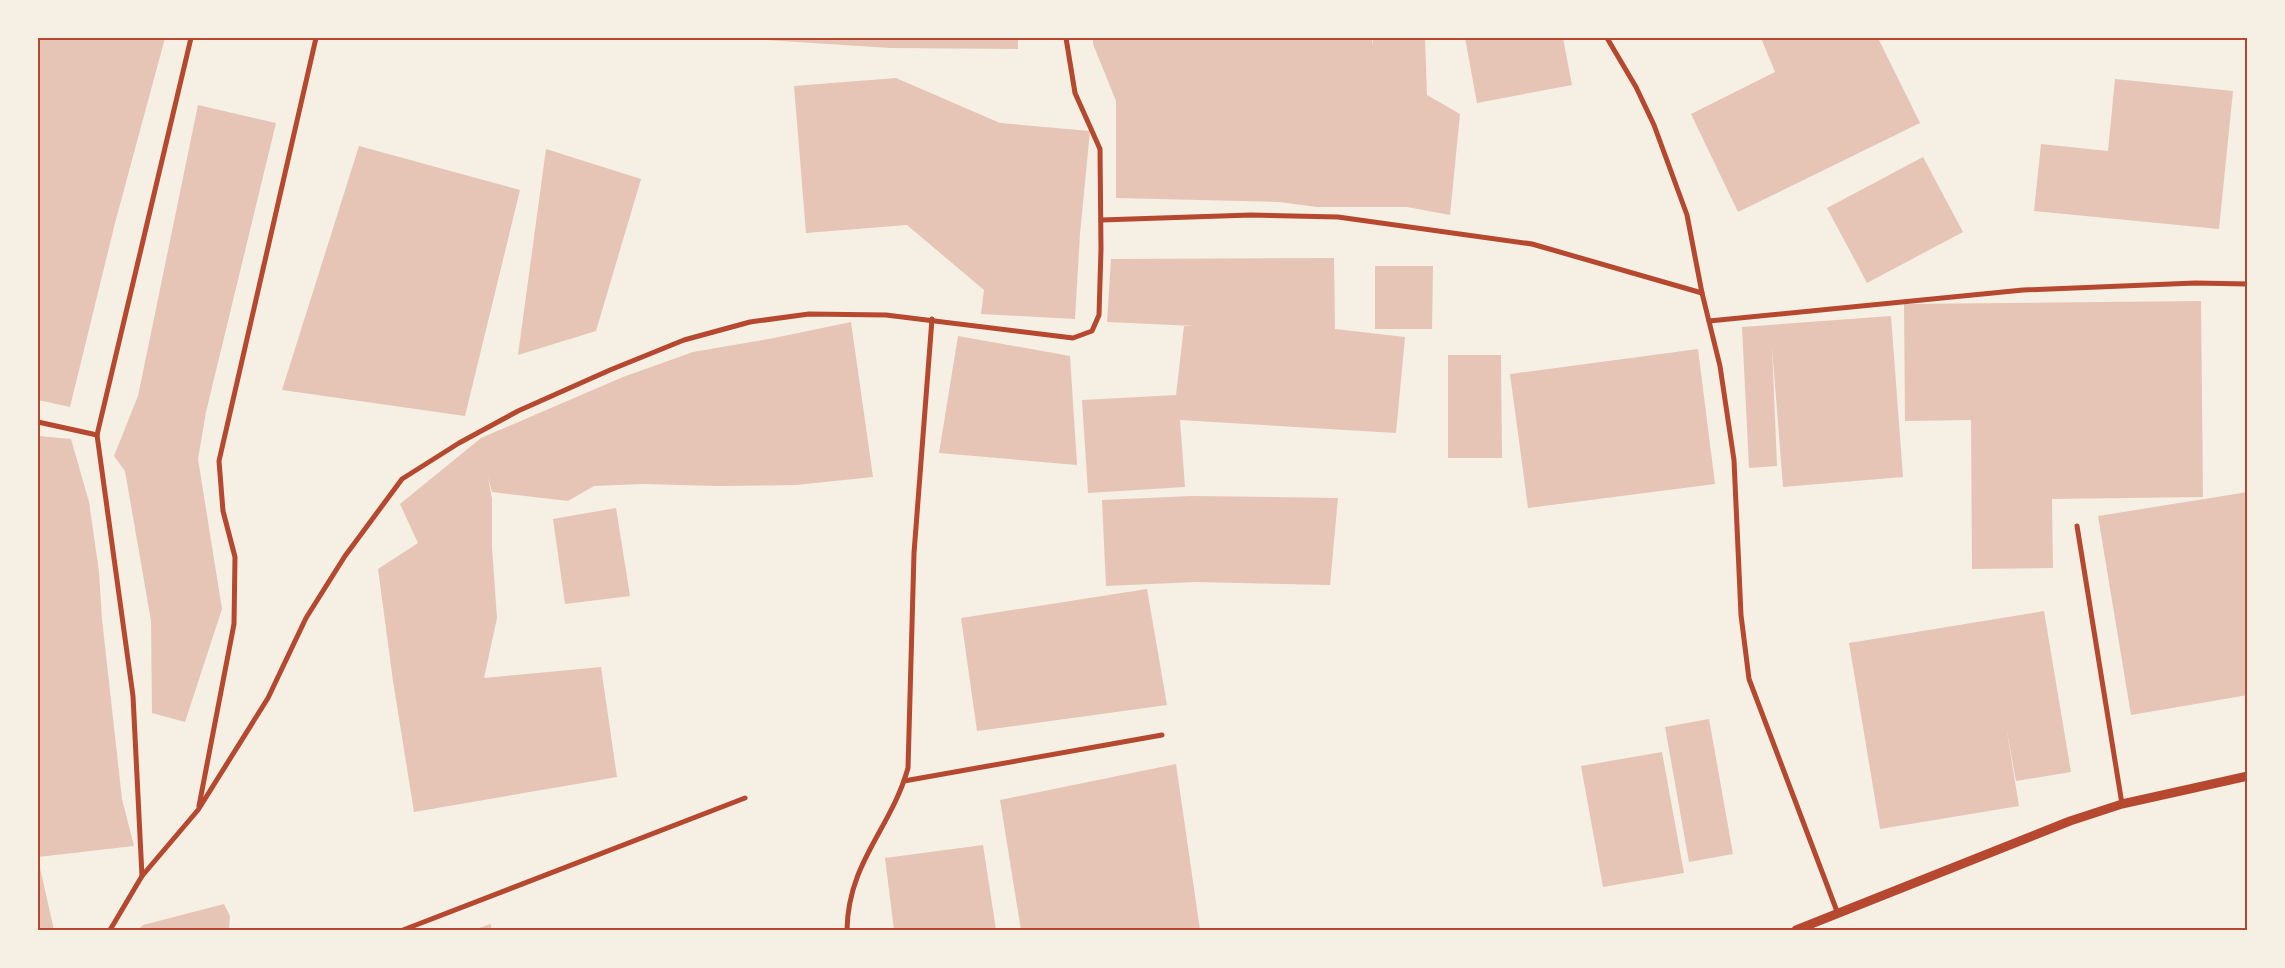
<svg xmlns="http://www.w3.org/2000/svg" width="2285" height="968" font-family="Karla,sans-serif">
	<style>
		.building { fill: #e6c5b7 }
		.lines { fill: none; stroke-linecap: round; stroke-linejoin: round }
		.minor { stroke: #b5482f; stroke-width: 5 }
		.tertiary { stroke: #b5482f; stroke-width: 9 }
		.neatline { fill: none; stroke: #b5482f; stroke-width: 2 }
	</style>
	<rect width="100%" height="100%" fill="#f6efe4"/>
	<g class="building">
		<polygon points="38,38 165,38 115,223 70,407 38,400"/>
		<polygon points="757,38 1018,38 1018,49 890,48 766,40"/>
		<polygon points="1093,38 1372,38 1372,46 1373,38 1425,38 1427,95 1460,114 1450,215 1407,207 1317,207 1279,202 1116,198 1116,101 1093,44"/>
		<polygon points="1465,38 1563,38 1572,85 1477,103"/>
		<polygon points="1761,38 1878,38 1920,123 1738,212 1691,114 1775,72"/>
		<polygon points="896,78 1000,123 1090,131 1080,234 1075,319 981,314 984,290 907,225 806,233 794,86"/>
		<polygon points="2115,79 2233,91 2219,229 2034,211 2041,144 2108,151"/>
		<polygon points="198,105 276,123 206,412 198,459 222,609 185,722 152,713 151,621 125,471 114,456 138,396"/>
		<polygon points="359,146 520,190 465,416 282,390"/>
		<polygon points="546,149 641,179 596,331 518,355"/>
		<polygon points="1923,157 1963,232 1867,283 1827,208"/>
		<polygon points="1334,258 1335,329 1405,337 1396,433 1180,420 1185,487 1088,493 1082,400 1176,395 1184,326 1195,326 1107,322 1111,259"/>
		<polygon points="1375,266 1433,266 1432,329 1375,329"/>
		<polygon points="2201,301 2203,497 2052,499 2053,568 1972,569 1971,420 1905,421 1904,304"/>
		<polygon points="1891,316 1903,477 1783,487 1772,347 1777,466 1749,468 1742,327"/>
		<polygon points="851,322 873,477 796,485 716,486 643,484 594,486 568,501 492,492 488,477 492,499 492,547 497,618 484,678 601,667 617,777 414,812 393,681 378,569 418,543 400,504 481,438 623,377 693,352 774,338"/>
		<polygon points="958,336 1070,356 1077,465 939,453"/>
		<polygon points="1698,349 1715,484 1528,508 1510,374"/>
		<polygon points="1448,355 1501,355 1502,458 1448,458"/>
		<polygon points="38,436 71,439 89,502 99,572 102,619 122,799 134,846 38,857"/>
		<polygon points="2248,492 2248,695 2131,715 2098,516"/>
		<polygon points="1192,496 1338,498 1330,585 1196,582 1106,586 1102,500"/>
		<polygon points="616,508 630,596 565,604 553,519"/>
		<polygon points="1147,589 1167,705 977,731 961,618"/>
		<polygon points="2044,611 2071,772 2016,781 2006,726 2019,806 1880,829 1849,643"/>
		<polygon points="1709,719 1733,854 1689,862 1665,727"/>
		<polygon points="1662,752 1684,873 1603,887 1581,766"/>
		<polygon points="1176,764 1200,930 1021,930 1000,800"/>
		<polygon points="983,845 996,930 894,930 885,858"/>
		<polygon points="38,859 54,930 38,930"/>
		<polygon points="224,904 230,916 229,930 138,930 143,925"/>
		<polygon points="491,924 491,930 473,930"/>
	</g>
	<g class="lines">
		<g class="minor">
			<polyline points="1607,38 1636,87 1654,125 1687,215 1702,293 1720,366 1734,460 1741,615 1749,679 1838,914"/>
			<polyline points="1101,220 1251,215 1338,217 1532,244 1702,293"/>
			<polyline points="1709,321 2023,290 2195,283 2248,284"/>
			<polyline points="38,422 97,435"/>
			<polyline points="2077,526 2122,804"/>
			<polyline points="904,781 1162,735"/>
			<polyline points="199,806 234,624 235,557 223,511 219,461 316,38"/>
			<polyline points="142,876 133,696 97,435 191,38"/>
			<polyline points="110,930 142,876 198,810 268,698 306,618 345,556 402,479 459,443 518,411 610,370 684,340 750,322 809,314 886,315 1073,338 1092,331 1099,315 1101,249 1100,149 1075,93 1066,38"/>
			<polyline points="403,930 745,798"/>
			<path d="M847,930C848,862 891,829 908,768L914,553L932,319"/>
		</g>
		<polyline class="tertiary" points="1796,930 2070,821 2122,804 2248,776"/>
	</g>
	<rect width="2285" height="968" fill="none" stroke="#f6efe4" stroke-width="78"/>
	<rect x="39" y="39" width="2207" height="890" class="neatline"/>
</svg>
